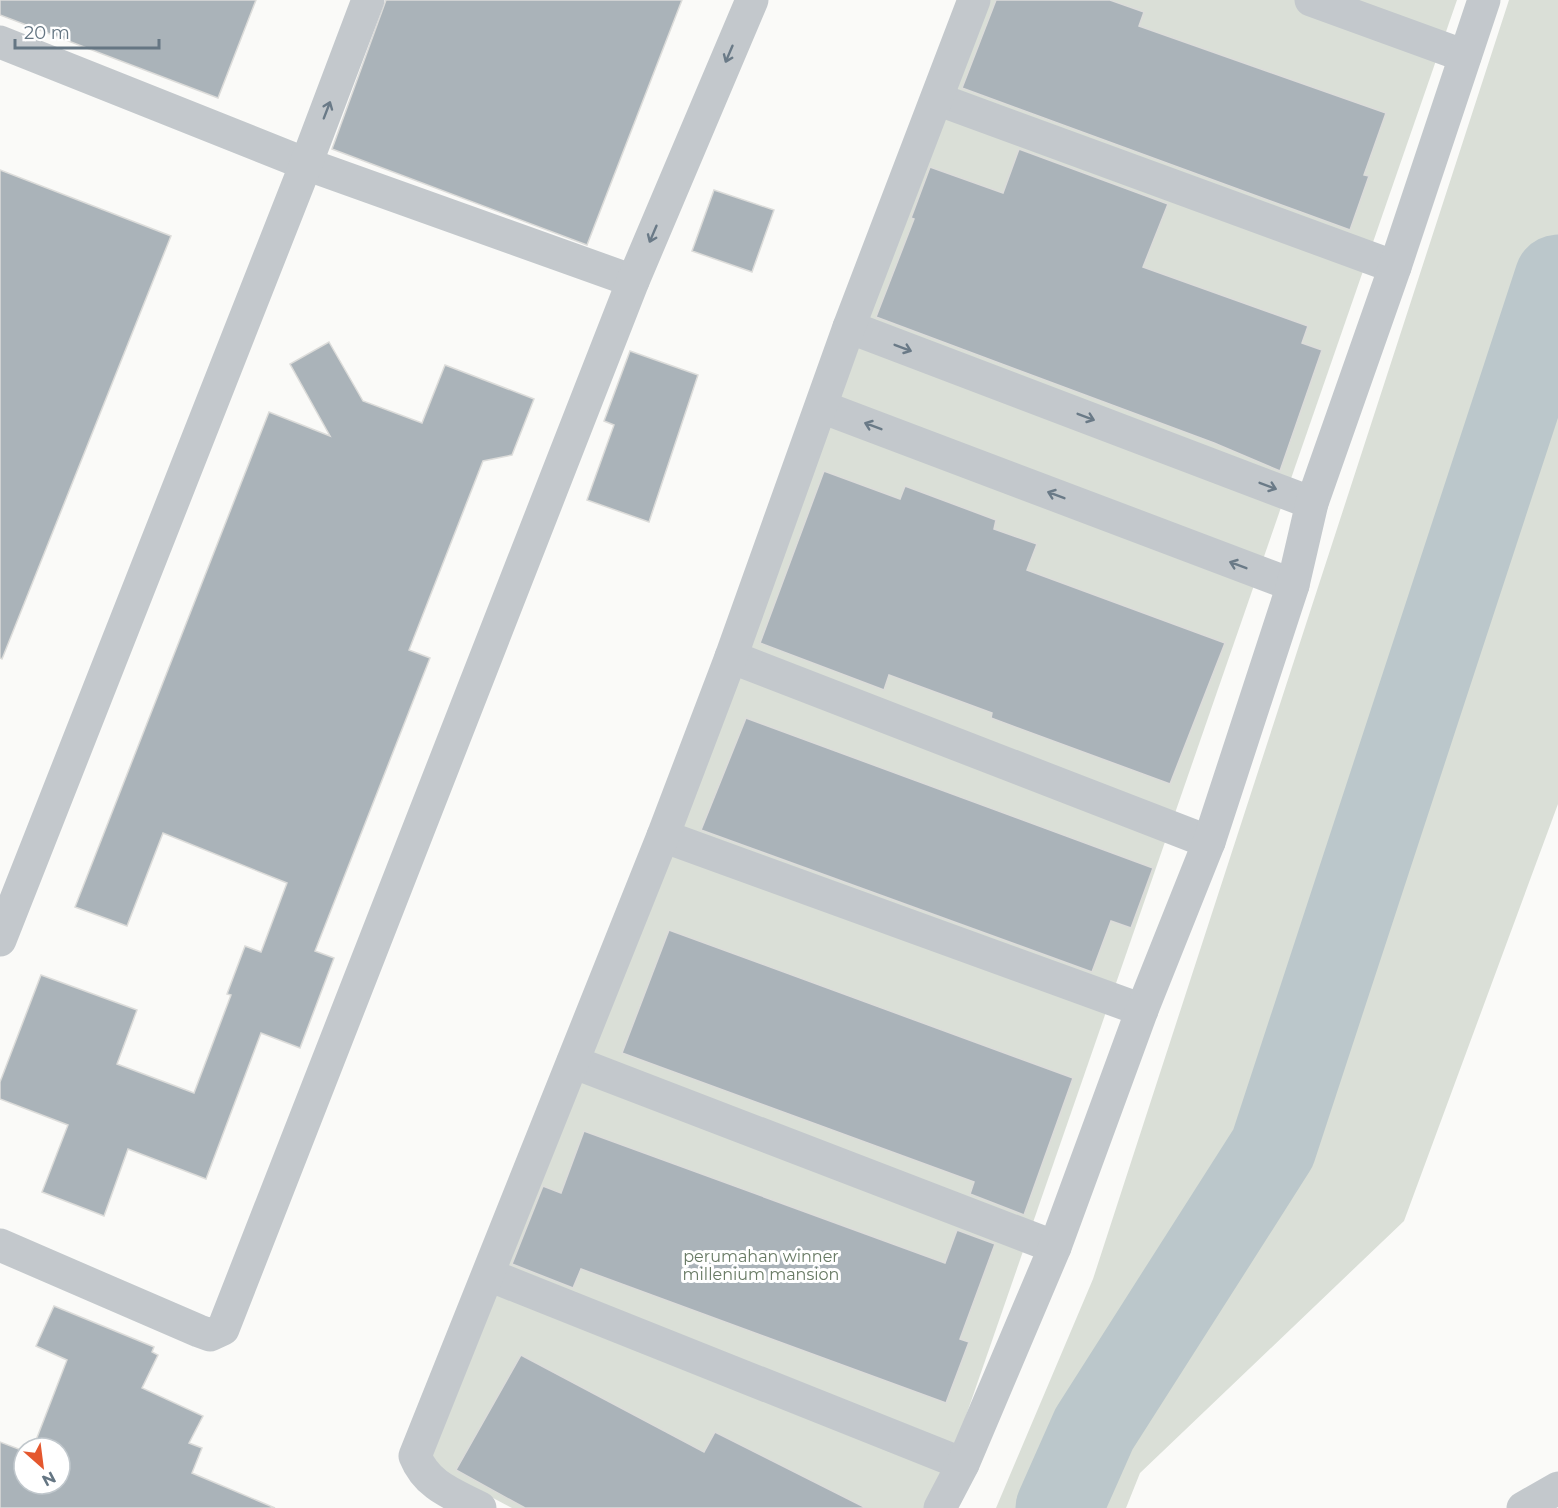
<svg xmlns="http://www.w3.org/2000/svg" width="1558" height="1508" font-family="Montserrat,sans-serif">
	<style>
		.green { fill: #dadfd7 }
		.lines { fill: none; stroke-linecap: round; stroke-linejoin: round }
		.river { stroke: #bbc7cb; stroke-width: 87 }
		.building { fill: #aab3b9; stroke: #dcdcda; stroke-width: 1.5 }
		.minor { stroke: #c3c8cc; stroke-width: 33 }
		.oneway { stroke: #6a7a87 }
		.labels { text-anchor: middle; stroke-width: 6; stroke-linejoin: round; paint-order: stroke }
		.park-label { font-size: 16px; fill: #687a64; stroke: #fff }
	</style>
	<rect width="100%" height="100%" fill="#fafaf8"/>
	<g class="green">
		<polygon points="977,0 1457,0 934,1508 512,1508 427,1463"/>
		<polygon points="1509,0 1558,0 1558,804 1404,1221 1140,1473 1126,1508 996,1508 1093,1279"/>
	</g>
	<g class="lines">
		<polyline class="river" points="1059,1508 1094,1429 1273,1148 1558,278"/>
	</g>
	<g class="building">
		<polygon points="0,0 256,0 218,98 0,15"/>
		<polygon points="386,0 682,0 587,245 332,149"/>
		<polygon points="996,0 1110,0 1144,12 1139,26 1386,113 1364,175 1369,176 1350,230 962,88"/>
		<polygon points="1019,149 1168,204 1143,267 1308,326 1302,343 1322,350 1280,471 1214,443 876,317 914,219 911,218 930,167 1003,193"/>
		<polygon points="0,170 171,236 2,659 0,658"/>
		<polygon points="714,190 774,210 752,272 692,251"/>
		<polygon points="329,342 363,401 422,423 445,365 534,399 512,455 483,461 409,650 430,658 315,951 334,958 300,1048 261,1033 206,1179 128,1149 104,1216 42,1192 68,1125 0,1099 0,1082 41,975 137,1010 117,1064 194,1093 231,995 227,994 245,946 261,952 287,883 163,833 127,926 75,907 269,412 330,436 290,364"/>
		<polygon points="630,351 698,375 649,522 587,500 614,425 604,421"/>
		<polygon points="824,471 900,499 905,486 996,520 994,529 1037,544 1027,570 1225,643 1170,784 991,718 992,713 889,675 884,690 760,643"/>
		<polygon points="746,718 1153,868 1131,928 1111,921 1092,972 701,830"/>
		<polygon points="669,930 1073,1078 1024,1215 970,1194 974,1182 622,1053"/>
		<polygon points="584,1131 945,1263 957,1230 995,1244 960,1339 969,1342 946,1403 581,1269 573,1288 512,1264 543,1186 561,1193"/>
		<polygon points="54,1306 154,1347 152,1352 158,1355 142,1388 203,1416 189,1443 202,1448 192,1473 275,1508 0,1508 0,1442 24,1451 24,1484 60,1484 60,1448 33,1448 67,1360 36,1346"/>
		<polygon points="521,1355 704,1452 715,1432 866,1508 525,1508 456,1470"/>
	</g>
	<g class="lines">
		<g class="minor">
			<polyline points="1311,0 1465,56"/>
			<polyline points="0,42 306,164 633,281"/>
			<polyline points="937,99 1395,267"/>
			<polyline points="849,327 1312,503"/>
			<polyline points="822,407 1293,585"/>
			<polyline points="731,657 1209,842"/>
			<polyline points="663,836 1142,1010"/>
			<polyline points="0,940 306,164 368,0"/>
			<polyline points="573,1062 1055,1247"/>
			<polyline points="0,1245 199,1331 210,1335 223,1329 633,281 752,0"/>
			<polyline points="489,1275 963,1464"/>
			<path d="M480,1508C453,1494 427,1486 415,1456L663,836L731,657L849,327L974,0"/>
			<polyline points="940,1508 963,1464 1055,1247 1142,1010 1209,842 1293,585 1312,503 1395,267 1484,0"/>
			<polyline points="1523,1508 1558,1488"/>
		</g>
	</g>
	<defs><path id="oneway-shaft" d="M-6 0H5M1.5-3L5.5 0L1.5 3" fill="none" stroke-width="1.6" stroke-linecap="round" stroke-linejoin="round" transform="scale(1.5)"/></defs>
	<g class="oneway">
		<use href="#oneway-shaft" transform="translate(729 54) rotate(113)"/>
		<use href="#oneway-shaft" transform="translate(327 110) rotate(-69)"/>
		<use href="#oneway-shaft" transform="translate(653 234) rotate(113)"/>
		<use href="#oneway-shaft" transform="translate(903 348) rotate(21)"/>
		<use href="#oneway-shaft" transform="translate(1086 417) rotate(21)"/>
		<use href="#oneway-shaft" transform="translate(873 426) rotate(-159)"/>
		<use href="#oneway-shaft" transform="translate(1268 486) rotate(21)"/>
		<use href="#oneway-shaft" transform="translate(1056 495) rotate(-159)"/>
		<use href="#oneway-shaft" transform="translate(1238 565) rotate(-159)"/>
	</g>
	<g class="labels">
		<g class="park-label">
			<text x="761" y="1262">perumahan winner<tspan x="761" dy="18">millenium mansion</tspan></text>
		</g>
	</g>
	<g transform="translate(42 1466) rotate(152)"><circle r="28" fill="#ffffff" stroke="#c1c8cd" stroke-width="1.5"/>
	<path d="M0-4.5L10 22L0 15L-10 22Z" fill="#e4572e"/>
	<text y="-9" font-size="16" font-weight="bold" text-anchor="middle" fill="#657683">N</text>
	</g>
	<path d="M15 39v9h144v-9" fill="none" stroke="#657683" stroke-width="3"/>
	<text x="24" y="39" font-size="18" fill="#657683" stroke="#ffffff" stroke-width="4.5" paint-order="stroke">20 m</text>
</svg>
